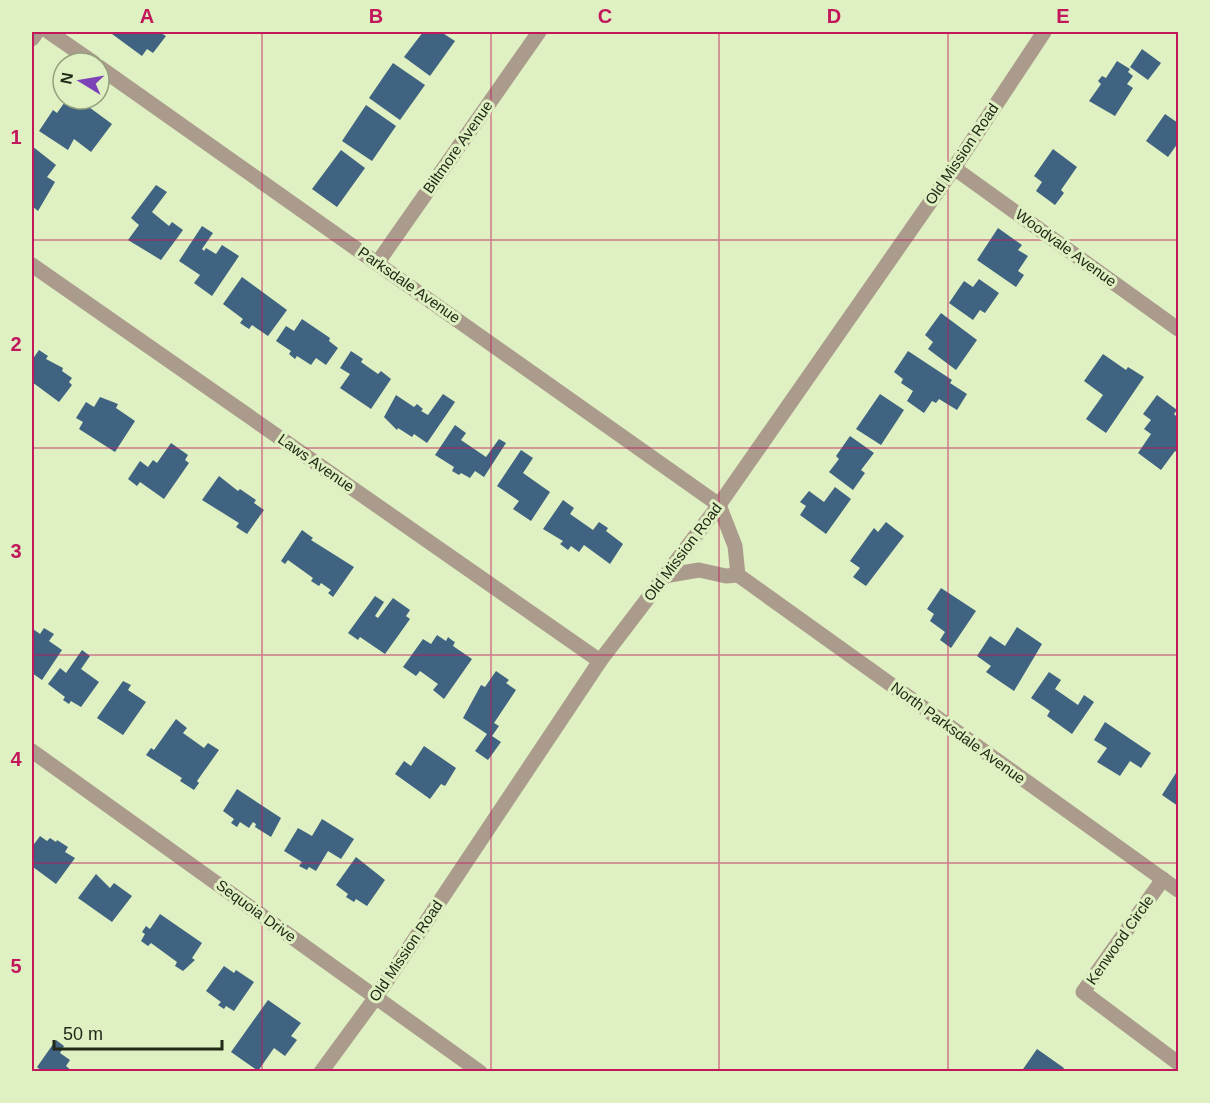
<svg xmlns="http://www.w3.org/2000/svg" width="1210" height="1103" font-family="Helvetica,sans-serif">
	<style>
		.building { fill: #3f6381 }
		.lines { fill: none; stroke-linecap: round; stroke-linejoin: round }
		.minor { stroke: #ab9b8c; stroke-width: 15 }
		.grid { fill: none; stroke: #c2185b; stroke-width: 1.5; stroke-opacity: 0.55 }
		.labels { text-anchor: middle; stroke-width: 6; stroke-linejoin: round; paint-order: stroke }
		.street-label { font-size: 15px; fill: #232917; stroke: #dff0c2 }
		.neatline { fill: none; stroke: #c2185b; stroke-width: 2 }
		.grid-label { font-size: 20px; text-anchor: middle; font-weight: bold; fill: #c2185b }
	</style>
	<rect width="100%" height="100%" fill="#dff0c2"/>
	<g class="building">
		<polygon points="113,32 159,32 166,36 153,53 147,49 142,56 112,34"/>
		<polygon points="423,32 441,32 455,41 430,76 404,57"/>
		<polygon points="1142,49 1161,63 1148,80 1130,67"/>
		<polygon points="1117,61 1130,69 1128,72 1133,76 1127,84 1133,88 1115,116 1089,101 1101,84 1098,81 1102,76 1106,78"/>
		<polygon points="393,63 425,85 400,120 369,98"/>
		<polygon points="67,99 78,99 112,124 91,152 74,139 68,150 39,131 53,110 57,113"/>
		<polygon points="366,105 396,126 372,161 342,141"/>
		<polygon points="1165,114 1178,123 1178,143 1168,157 1146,141"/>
		<polygon points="32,146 56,165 47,177 55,182 38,211 32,206"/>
		<polygon points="1053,149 1077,167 1061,190 1064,193 1055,205 1036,191 1042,182 1034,176"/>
		<polygon points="341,150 365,168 337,207 312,189"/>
		<polygon points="156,185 167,192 152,212 169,226 172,222 183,230 161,260 128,240 139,225 131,218"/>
		<polygon points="202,226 213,233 202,249 204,251 206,248 216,254 222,245 239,256 212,296 194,283 200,275 179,261"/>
		<polygon points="998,228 1022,245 1018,250 1028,256 1018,271 1024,275 1016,287 977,260"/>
		<polygon points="242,277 287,310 268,336 252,325 249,329 240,323 243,319 223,304"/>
		<polygon points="979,279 999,293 985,313 980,310 973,320 949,303 964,281 973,287"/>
		<polygon points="941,313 977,340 956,370 928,349 933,342 925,335"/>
		<polygon points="302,319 330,338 329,341 338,348 326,365 316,358 311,365 297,356 295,359 289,354 291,351 276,341 286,326 294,331"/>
		<polygon points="39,350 48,356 46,359 63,368 62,371 72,378 69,382 72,385 59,402 32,382 32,360"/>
		<polygon points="351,351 363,359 361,362 378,374 381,371 391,379 371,409 340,388 350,374 340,368"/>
		<polygon points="908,351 952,380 950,383 967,394 957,410 939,399 936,403 932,401 924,413 907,401 913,391 901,383 903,379 894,372"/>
		<polygon points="1103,354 1126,370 1128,367 1144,377 1106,433 1086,419 1103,395 1084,381"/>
		<polygon points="443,394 455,402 427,443 414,434 412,437 398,428 397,430 384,417 396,395 414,407 417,404 423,409 421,411 428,415"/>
		<polygon points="880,394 904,410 881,445 856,429"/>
		<polygon points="1157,395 1177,410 1174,414 1178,418 1178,453 1175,451 1161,470 1138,453 1151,434 1144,429 1151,420 1143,414"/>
		<polygon points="100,397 118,404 116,408 135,421 115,452 79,429 83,422 76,418 86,402 94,407"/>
		<polygon points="455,425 466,433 461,440 486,457 499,439 506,443 484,477 475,471 470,478 461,473 459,475 452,471 454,467 435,455"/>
		<polygon points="850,436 874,453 861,470 865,473 853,490 829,472 839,459 836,456"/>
		<polygon points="171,443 188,455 185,460 189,463 164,499 140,482 137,486 128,479 140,461 148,467 153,460 157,463"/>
		<polygon points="521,450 533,458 523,473 550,492 531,521 513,509 519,501 497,486"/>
		<polygon points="219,476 238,491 240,489 256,500 254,503 264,510 247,534 236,527 239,523 202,500"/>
		<polygon points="835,487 851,499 826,534 800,515 806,506 800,502 809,491 824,502"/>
		<polygon points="563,500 574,508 570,514 593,530 599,522 608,528 606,531 623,544 610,564 584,545 579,552 571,546 568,550 560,544 563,541 543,529"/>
		<polygon points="886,522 904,536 866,586 853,577 860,568 850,561 874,528 878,532"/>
		<polygon points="302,530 313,538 311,540 354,567 333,597 328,593 331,590 321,583 319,586 311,581 313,578 288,560 285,564 281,561"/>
		<polygon points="941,588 976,611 951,648 940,640 945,632 930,621 934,614 927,609"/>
		<polygon points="375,596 384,602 375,616 378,618 393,598 410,610 406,616 410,619 385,654 360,637 358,640 348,633"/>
		<polygon points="1017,627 1042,644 1014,691 986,672 991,666 977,656 990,636 1005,646"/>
		<polygon points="44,628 54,634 49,641 62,650 42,680 32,673 32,631 33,629 40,634"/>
		<polygon points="437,635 446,641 448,637 453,641 455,642 453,646 472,659 444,699 433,690 438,684 420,671 416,676 403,667 423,639 431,644"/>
		<polygon points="82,650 90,656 81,669 99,682 81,707 71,701 69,704 63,700 65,697 48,684 60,668 66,673"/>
		<polygon points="496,671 509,680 506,683 516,690 494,723 499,726 492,736 501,742 488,760 475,751 487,734 463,718 481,685 485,687"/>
		<polygon points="1049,672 1061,680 1055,689 1078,705 1084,695 1094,702 1072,734 1047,716 1050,711 1031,698"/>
		<polygon points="123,681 131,685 128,690 146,702 123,735 97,718"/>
		<polygon points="176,719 187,728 183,733 204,748 208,743 219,750 197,781 199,783 194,790 180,781 182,778 146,755 151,748 154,750"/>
		<polygon points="1105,722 1151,753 1141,768 1130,761 1120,776 1097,762 1107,748 1094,740"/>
		<polygon points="424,746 456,768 445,786 441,784 430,799 395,774 404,761 411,766"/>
		<polygon points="1176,773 1178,775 1178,806 1162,795"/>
		<polygon points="237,789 281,818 271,837 255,827 256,824 253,822 249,828 240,822 237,827 231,823 234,819 223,811"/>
		<polygon points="322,819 354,839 341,859 328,851 316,871 309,867 307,870 299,866 302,862 284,851 298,828 312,836"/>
		<polygon points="40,836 47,841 50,838 56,842 57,840 68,847 65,852 75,858 56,884 33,867 32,870 32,847"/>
		<polygon points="356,857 385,880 367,906 356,899 354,902 346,897 348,894 336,885"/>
		<polygon points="96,874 110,888 114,883 132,896 112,922 78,898"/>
		<polygon points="160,914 202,943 192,958 195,960 183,971 175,966 177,962 151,943 148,946 141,941 145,934 142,932 146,926 150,929"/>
		<polygon points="224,966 234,973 236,970 254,982 234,1011 226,1006 224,1009 218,1005 221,1002 206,991"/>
		<polygon points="268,1000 301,1023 291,1036 297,1040 285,1056 274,1048 258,1071 231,1052"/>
		<polygon points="56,1040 64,1046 60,1053 70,1060 66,1066 73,1072 43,1072 37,1067"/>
		<polygon points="1037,1049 1064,1068 1061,1072 1021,1072"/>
	</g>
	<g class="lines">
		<g class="minor">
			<polyline points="49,32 94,63"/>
			<polyline points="32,39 37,32"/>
			<polyline points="99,67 719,505"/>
			<polyline points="954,168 1178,329"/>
			<polyline points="378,262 539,32"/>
			<polyline points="32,265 600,661"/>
			<polyline points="719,505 735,546 738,575 1178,890"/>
			<polyline points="664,576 699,570 726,576 738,575"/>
			<polyline points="32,751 480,1072"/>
			<polyline points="1163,879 1083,992 1178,1063"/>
			<polyline points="321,1072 376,997 600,661 719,505 954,168 1044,32"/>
		</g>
	</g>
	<path class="grid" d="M262,32V1072M491,32V1072M719,32V1072M948,32V1072M32,240H1178M32,448H1178M32,655H1178M32,863H1178"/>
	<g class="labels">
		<g class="street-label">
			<text transform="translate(458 147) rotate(-55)" y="5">Biltmore Avenue</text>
			<text transform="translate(962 154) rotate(-56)" y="5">Old Mission Road</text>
			<text transform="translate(1066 248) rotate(36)" y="5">Woodvale Avenue</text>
			<text transform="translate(409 285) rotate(35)" y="5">Parksdale Avenue</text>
			<text transform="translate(316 463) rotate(35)" y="5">Laws Avenue</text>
			<text transform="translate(683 552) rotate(-53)" y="5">Old Mission Road</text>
			<text transform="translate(958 733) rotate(36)" y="5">North Parksdale Avenue</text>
			<text transform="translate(256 911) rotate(36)" y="5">Sequoia Drive</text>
			<text transform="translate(1120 940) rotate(-55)" y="5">Kenwood Circle</text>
			<text transform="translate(406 951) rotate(-56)" y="5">Old Mission Road</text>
		</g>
	</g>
	<rect width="1210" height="1103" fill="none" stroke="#dff0c2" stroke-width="66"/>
	<g transform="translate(81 81) rotate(281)"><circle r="28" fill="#dff0c2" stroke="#94a07e" stroke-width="1.5"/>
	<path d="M0-4.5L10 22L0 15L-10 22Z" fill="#7e42b8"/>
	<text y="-9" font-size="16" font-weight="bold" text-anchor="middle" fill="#232917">N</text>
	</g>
	<path d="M54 1040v9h168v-9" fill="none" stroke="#232917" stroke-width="3"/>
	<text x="63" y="1040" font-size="18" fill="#232917" stroke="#dff0c2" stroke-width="4.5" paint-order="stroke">50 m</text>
	<rect x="33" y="33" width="1144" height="1037" class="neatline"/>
	<g class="grid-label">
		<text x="147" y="23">A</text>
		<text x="376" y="23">B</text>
		<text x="605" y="23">C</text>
		<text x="834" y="23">D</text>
		<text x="1063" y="23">E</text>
		<text x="16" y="144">1</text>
		<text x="16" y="351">2</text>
		<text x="16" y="558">3</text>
		<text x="16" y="766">4</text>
		<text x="16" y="973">5</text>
	</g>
</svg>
